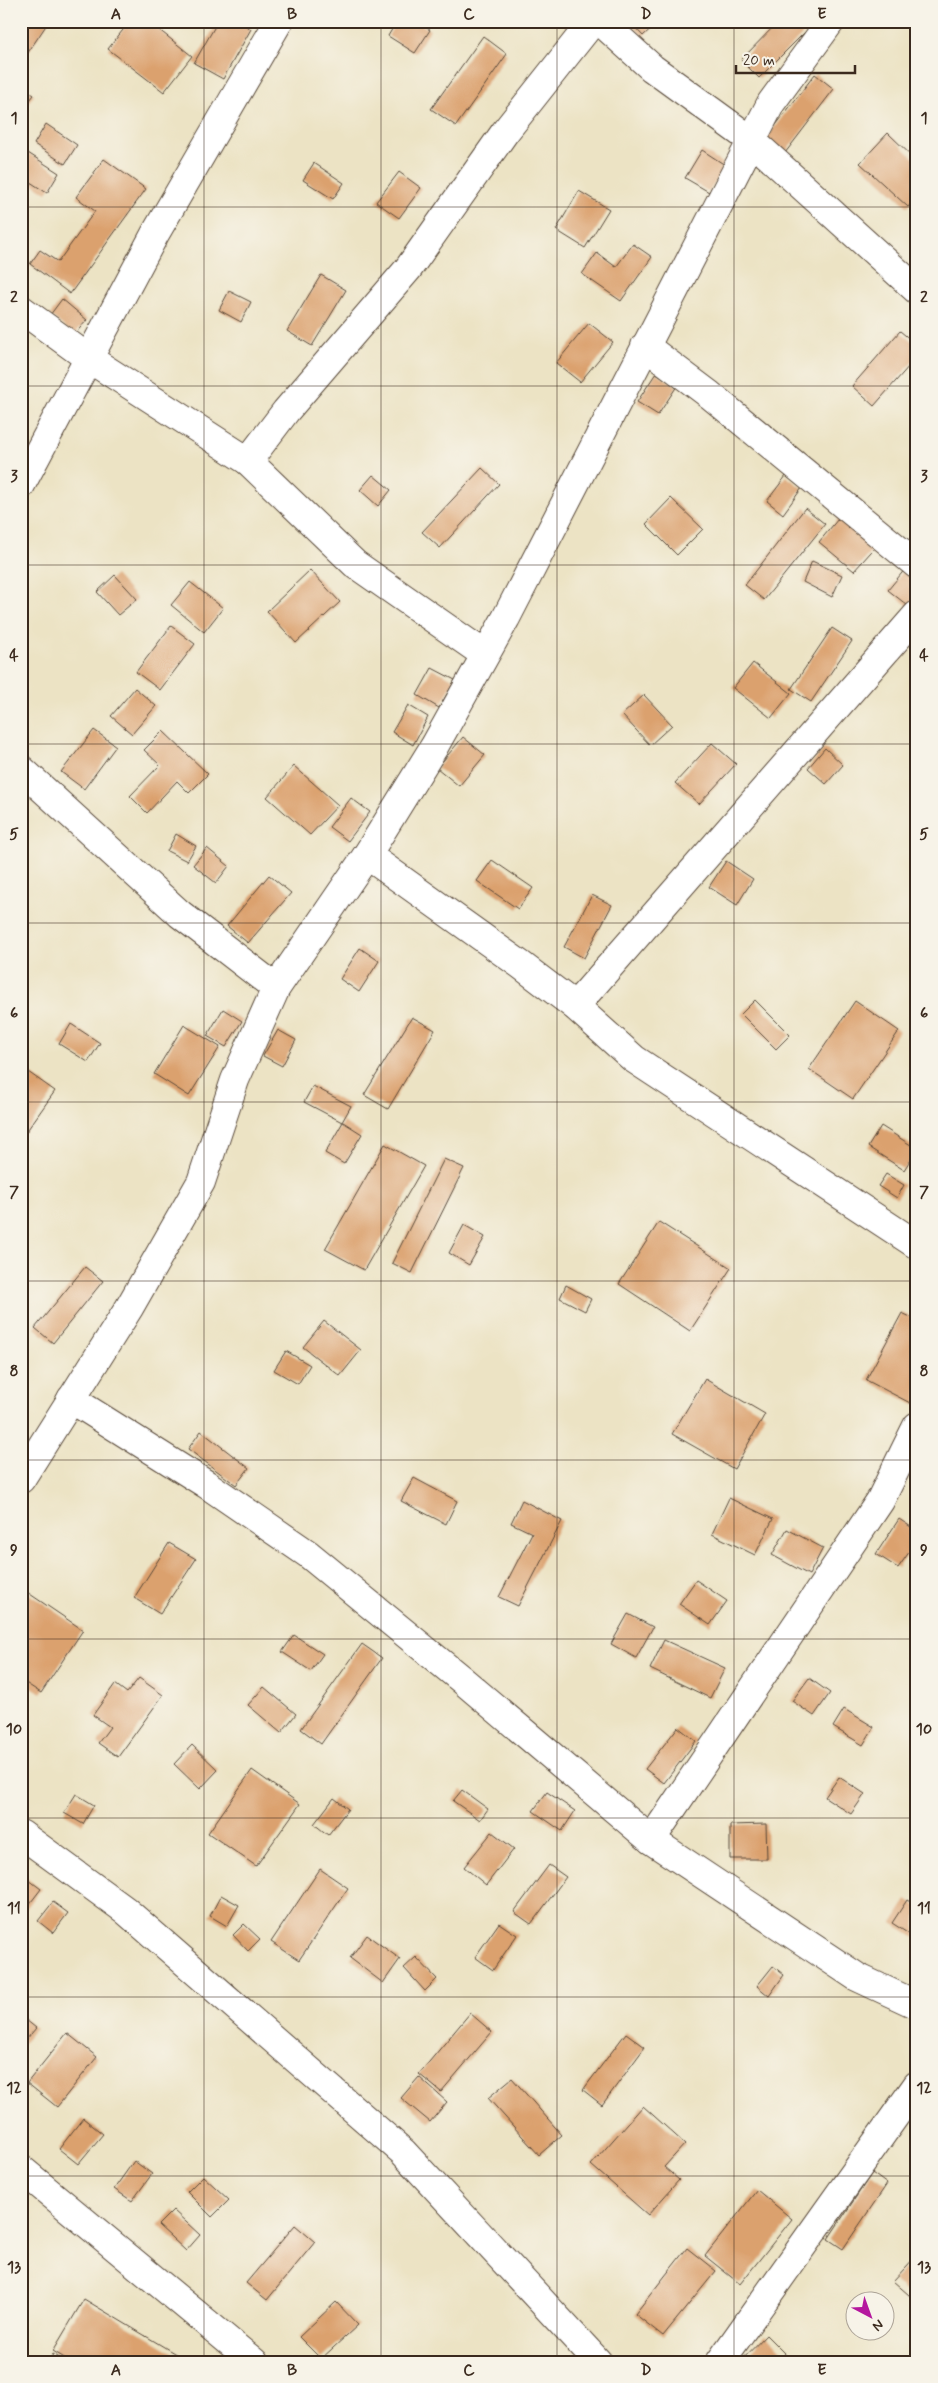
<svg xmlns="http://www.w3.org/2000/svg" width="938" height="2383" font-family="Mynerve,sans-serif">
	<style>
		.building { fill: #dba16e }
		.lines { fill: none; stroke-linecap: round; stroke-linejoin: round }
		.minor-casing { stroke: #564637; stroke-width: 30 }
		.minor { stroke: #fff; stroke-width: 28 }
		.grid { fill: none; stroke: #3b2a1e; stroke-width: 1; stroke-opacity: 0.55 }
		.neatline { fill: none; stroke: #3b2a1e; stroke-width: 2 }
		.grid-label { font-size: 16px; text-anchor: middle; font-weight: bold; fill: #3b2a1e }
	</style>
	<rect width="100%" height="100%" fill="#f7f3e8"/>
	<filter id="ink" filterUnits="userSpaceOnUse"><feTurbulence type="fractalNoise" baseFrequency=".02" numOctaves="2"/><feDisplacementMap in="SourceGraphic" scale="10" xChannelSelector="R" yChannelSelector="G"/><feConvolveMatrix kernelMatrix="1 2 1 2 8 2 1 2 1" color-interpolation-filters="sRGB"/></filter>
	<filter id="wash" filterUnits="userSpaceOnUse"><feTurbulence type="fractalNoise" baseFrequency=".0096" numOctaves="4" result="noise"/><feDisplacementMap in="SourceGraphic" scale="20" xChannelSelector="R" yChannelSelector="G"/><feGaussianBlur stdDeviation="1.12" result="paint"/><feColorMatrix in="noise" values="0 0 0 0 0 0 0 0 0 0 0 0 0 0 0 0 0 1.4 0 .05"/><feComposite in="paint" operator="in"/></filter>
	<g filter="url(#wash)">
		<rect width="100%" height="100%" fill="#ece3c4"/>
		<g id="blocks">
			<g class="building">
				<polygon points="21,21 49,21 21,63"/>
				<polygon points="130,21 148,21 192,56 164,92 108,49"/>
				<polygon points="218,21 238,21 251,29 223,79 194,63"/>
				<polygon points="397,21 416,21 430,30 415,53 388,36"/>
				<polygon points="629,21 659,21 643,36"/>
				<polygon points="779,21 800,21 808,29 759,78 741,60"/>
				<polygon points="483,36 507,54 456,126 431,109"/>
				<polygon points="815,74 834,89 785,153 766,138"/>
				<polygon points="21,86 34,95 21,111"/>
				<polygon points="46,124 77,145 65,164 34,144"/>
				<polygon points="888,133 917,161 917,197 908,207 860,163"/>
				<polygon points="702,150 725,165 709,192 685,178"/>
				<polygon points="28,153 59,173 47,193 21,176 21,163"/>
				<polygon points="104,159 146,189 70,294 30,264 40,250 58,262 95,211 76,197"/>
				<polygon points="314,163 344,183 333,199 303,180"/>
				<polygon points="399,172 421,188 399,218 376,202"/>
				<polygon points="579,191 609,209 585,248 556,230"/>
				<polygon points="633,244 652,257 621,301 582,274 597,253 616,267"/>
				<polygon points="321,275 346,290 312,346 287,331"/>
				<polygon points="229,291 251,302 241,322 219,310"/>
				<polygon points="62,299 87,320 74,335 50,315"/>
				<polygon points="589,323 613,342 580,382 556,363"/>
				<polygon points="900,331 917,345 917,357 874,406 852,386"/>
				<polygon points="656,373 677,386 658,415 637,402"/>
				<polygon points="482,468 499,484 440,548 422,532"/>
				<polygon points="373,475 391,490 378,506 360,490"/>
				<polygon points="786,476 802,488 783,514 767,501"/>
				<polygon points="671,498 703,529 677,555 646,524"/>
				<polygon points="805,508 825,524 764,600 745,585"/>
				<polygon points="843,513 879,543 854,571 819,542"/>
				<polygon points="812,561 842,575 832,597 803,582"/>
				<polygon points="906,568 917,577 917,602 912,609 888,590"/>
				<polygon points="310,570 340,602 296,643 267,611"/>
				<polygon points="115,575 137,599 118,615 97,592"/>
				<polygon points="190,582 223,608 204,632 171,605"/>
				<polygon points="171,626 195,644 160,690 136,672"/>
				<polygon points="832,628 852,641 811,702 791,689"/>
				<polygon points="753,663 791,693 771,718 733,688"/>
				<polygon points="432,668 455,680 439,708 417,695"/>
				<polygon points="135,688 156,706 132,734 111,716"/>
				<polygon points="644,695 672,725 650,745 622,715"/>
				<polygon points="408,705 428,717 413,745 392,732"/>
				<polygon points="94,730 116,746 84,789 61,772"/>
				<polygon points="163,731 208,774 189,793 177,781 147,813 130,796 160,765 144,750"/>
				<polygon points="463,737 485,755 459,786 437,768"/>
				<polygon points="712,743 736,764 699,804 675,783"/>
				<polygon points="825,748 843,765 826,784 808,768"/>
				<polygon points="294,766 338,805 310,835 267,797"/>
				<polygon points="351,798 370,812 348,841 329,827"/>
				<polygon points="176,834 196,846 187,861 167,851"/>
				<polygon points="207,848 229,866 216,883 193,865"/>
				<polygon points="492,860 533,888 518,909 477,881"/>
				<polygon points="726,861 753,879 737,905 709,887"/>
				<polygon points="269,875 291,893 248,943 227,926"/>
				<polygon points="592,895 612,905 584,958 564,947"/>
				<polygon points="360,948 379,961 359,992 340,979"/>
				<polygon points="755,1000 790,1035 776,1049 741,1014"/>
				<polygon points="855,1001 899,1031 853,1099 809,1069"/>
				<polygon points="223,1009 242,1021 226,1047 207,1036"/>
				<polygon points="412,1017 435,1030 388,1109 364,1095"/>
				<polygon points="71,1024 100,1043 88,1062 59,1044"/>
				<polygon points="184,1025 220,1047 189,1096 154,1074"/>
				<polygon points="278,1030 296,1040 282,1066 263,1056"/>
				<polygon points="21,1067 55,1091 21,1139"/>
				<polygon points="313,1086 351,1106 342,1122 304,1102"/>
				<polygon points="343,1122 362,1134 344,1164 325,1153"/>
				<polygon points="881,1126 917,1149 904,1170 868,1147"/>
				<polygon points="385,1144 424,1166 364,1270 325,1249"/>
				<polygon points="444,1159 464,1168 412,1273 392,1263"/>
				<polygon points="886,1174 904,1185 897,1198 878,1186"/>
				<polygon points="659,1222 731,1268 690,1331 619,1284"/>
				<polygon points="464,1225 485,1237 469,1265 449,1253"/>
				<polygon points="85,1267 103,1281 53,1343 35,1328"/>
				<polygon points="566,1285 591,1299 585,1311 560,1298"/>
				<polygon points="902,1313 917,1320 917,1401 914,1405 866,1380"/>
				<polygon points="324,1321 361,1350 340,1376 303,1347"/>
				<polygon points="286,1351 310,1365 298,1384 274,1370"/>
				<polygon points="705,1379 765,1414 734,1469 672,1434"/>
				<polygon points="201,1431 249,1468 236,1485 188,1449"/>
				<polygon points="414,1478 457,1501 446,1524 401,1501"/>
				<polygon points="729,1498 773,1519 755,1555 712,1534"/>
				<polygon points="522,1500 562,1521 518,1606 499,1597 532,1533 511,1523"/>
				<polygon points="899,1519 917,1531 917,1541 898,1568 876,1554"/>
				<polygon points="787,1529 823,1548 809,1575 772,1555"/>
				<polygon points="169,1543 196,1559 160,1614 134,1598"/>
				<polygon points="696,1580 727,1601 710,1625 679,1604"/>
				<polygon points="21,1588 83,1630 41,1693 21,1680"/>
				<polygon points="628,1614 653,1627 636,1658 611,1644"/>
				<polygon points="294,1635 323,1654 311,1671 282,1652"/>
				<polygon points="664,1640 725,1668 710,1698 650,1669"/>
				<polygon points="362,1644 382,1658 321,1744 301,1729"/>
				<polygon points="139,1678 163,1695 118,1757 98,1743 110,1727 93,1715 115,1684 127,1693"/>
				<polygon points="809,1678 830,1693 814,1716 792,1701"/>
				<polygon points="264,1687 296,1714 281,1733 248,1705"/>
				<polygon points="844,1709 874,1727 863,1745 833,1727"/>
				<polygon points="678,1727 696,1741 664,1783 645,1769"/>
				<polygon points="192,1745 218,1770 200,1789 174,1764"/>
				<polygon points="252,1770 300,1804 256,1866 208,1833"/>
				<polygon points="839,1777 865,1794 851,1814 825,1797"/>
				<polygon points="462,1790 488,1809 480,1820 453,1801"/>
				<polygon points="547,1792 575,1811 562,1831 533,1811"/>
				<polygon points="76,1794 94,1805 83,1824 64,1813"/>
				<polygon points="334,1798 348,1809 328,1835 314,1824"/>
				<polygon points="766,1824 767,1859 730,1859 730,1825"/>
				<polygon points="492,1832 514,1849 486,1885 464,1867"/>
				<polygon points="549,1865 566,1877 531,1924 514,1912"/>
				<polygon points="320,1869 348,1888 299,1960 271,1942"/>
				<polygon points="21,1874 41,1889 21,1915"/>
				<polygon points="221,1895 239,1905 227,1926 210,1916"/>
				<polygon points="907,1900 917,1906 915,1938 892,1923"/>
				<polygon points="53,1902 68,1913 53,1933 38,1921"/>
				<polygon points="499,1923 517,1935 493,1970 475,1957"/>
				<polygon points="244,1924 260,1939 248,1951 233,1935"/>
				<polygon points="367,1935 400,1959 383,1983 350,1958"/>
				<polygon points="416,1957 437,1979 425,1991 404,1968"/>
				<polygon points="773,1966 784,1975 769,1996 757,1986"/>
				<polygon points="470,2013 492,2032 441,2092 419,2074"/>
				<polygon points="21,2016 36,2028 21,2046"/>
				<polygon points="67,2033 97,2057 57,2107 27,2083"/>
				<polygon points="626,2033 645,2047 602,2105 583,2090"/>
				<polygon points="419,2077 447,2102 430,2122 401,2098"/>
				<polygon points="512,2078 562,2135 539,2155 488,2098"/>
				<polygon points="643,2106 685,2144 664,2167 679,2180 648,2215 591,2165"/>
				<polygon points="83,2118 103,2134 78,2164 59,2149"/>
				<polygon points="134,2161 152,2174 132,2201 114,2189"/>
				<polygon points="872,2173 887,2184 843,2249 828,2239"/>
				<polygon points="203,2176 229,2200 212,2217 187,2192"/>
				<polygon points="757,2190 792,2219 740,2284 705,2256"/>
				<polygon points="173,2210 200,2235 186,2251 158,2225"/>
				<polygon points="295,2225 315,2242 267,2300 246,2283"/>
				<polygon points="687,2248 716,2271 663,2336 635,2314"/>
				<polygon points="917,2255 917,2302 893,2281"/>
				<polygon points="84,2299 189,2362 71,2362 53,2351"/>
				<polygon points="336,2302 358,2325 321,2359 299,2337"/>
				<polygon points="766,2335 790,2359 787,2362 740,2362"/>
				<polygon points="53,2354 66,2362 49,2362"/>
			</g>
		</g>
	</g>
	<g filter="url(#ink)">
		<use href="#blocks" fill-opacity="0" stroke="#564637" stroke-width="1"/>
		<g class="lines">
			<g class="minor-casing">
				<g id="minor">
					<polyline points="600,21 652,68 751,140 917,290"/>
					<polyline points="21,309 88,358 248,461 355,564 484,654"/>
					<polyline points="645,346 710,395 917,565"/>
					<polyline points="248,461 286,411 408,269 505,132 593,21"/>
					<polyline points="21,485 155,234 279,21"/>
					<polyline points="21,769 180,914 276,988"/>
					<polyline points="367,855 521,965 575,1006 634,1059 917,1245"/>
					<polyline points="575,1006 917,615"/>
					<polyline points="71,1399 206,1484 308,1554 461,1679 651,1840 857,1977 917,2005"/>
					<polyline points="21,1479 129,1308 201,1182 235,1080 276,988 367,855 434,747 506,618 771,103 831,21"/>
					<polyline points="21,1834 125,1910 403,2152 598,2362"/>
					<polyline points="651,1840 880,1501 917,1426"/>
					<polyline points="21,2169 254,2362"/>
					<polyline points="720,2362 917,2085"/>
				</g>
			</g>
			<use href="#minor" class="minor"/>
		</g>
	</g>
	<path class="grid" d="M204,21V2362M381,21V2362M557,21V2362M734,21V2362M21,207H917M21,386H917M21,565H917M21,744H917M21,923H917M21,1102H917M21,1281H917M21,1460H917M21,1639H917M21,1818H917M21,1997H917M21,2176H917"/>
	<rect width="938" height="2383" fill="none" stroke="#f7f3e8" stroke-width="55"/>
	<g transform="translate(870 2316) rotate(139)"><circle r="24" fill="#f7f3e8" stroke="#aca397"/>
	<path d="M0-4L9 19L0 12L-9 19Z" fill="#b5179e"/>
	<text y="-8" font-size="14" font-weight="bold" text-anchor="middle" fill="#3b2a1e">N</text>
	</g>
	<path d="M736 65v8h119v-8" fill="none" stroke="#3b2a1e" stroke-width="2.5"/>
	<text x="743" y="65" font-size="15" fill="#3b2a1e" stroke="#f7f3e8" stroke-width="4" paint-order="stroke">20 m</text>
	<rect x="28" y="28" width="882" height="2328" class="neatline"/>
	<g class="grid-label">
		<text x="116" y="19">A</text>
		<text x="292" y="19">B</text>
		<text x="469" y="19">C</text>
		<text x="646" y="19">D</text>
		<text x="822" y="19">E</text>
		<text x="14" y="123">1</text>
		<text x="924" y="123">1</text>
		<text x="14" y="302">2</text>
		<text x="924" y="302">2</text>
		<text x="14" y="481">3</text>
		<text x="924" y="481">3</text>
		<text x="14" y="660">4</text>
		<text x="924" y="660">4</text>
		<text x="14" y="839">5</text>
		<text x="924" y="839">5</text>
		<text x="14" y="1018">6</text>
		<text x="924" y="1018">6</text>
		<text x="14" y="1197">7</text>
		<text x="924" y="1197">7</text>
		<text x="14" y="1376">8</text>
		<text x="924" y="1376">8</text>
		<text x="14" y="1555">9</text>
		<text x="924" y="1555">9</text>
		<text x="14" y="1734">10</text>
		<text x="924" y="1734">10</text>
		<text x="14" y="1913">11</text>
		<text x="924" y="1913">11</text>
		<text x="14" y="2093">12</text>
		<text x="924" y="2093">12</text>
		<text x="14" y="2272">13</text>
		<text x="924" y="2272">13</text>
		<text x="116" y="2375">A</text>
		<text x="292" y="2375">B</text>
		<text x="469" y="2375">C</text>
		<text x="646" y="2375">D</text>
		<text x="822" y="2375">E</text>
	</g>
</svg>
